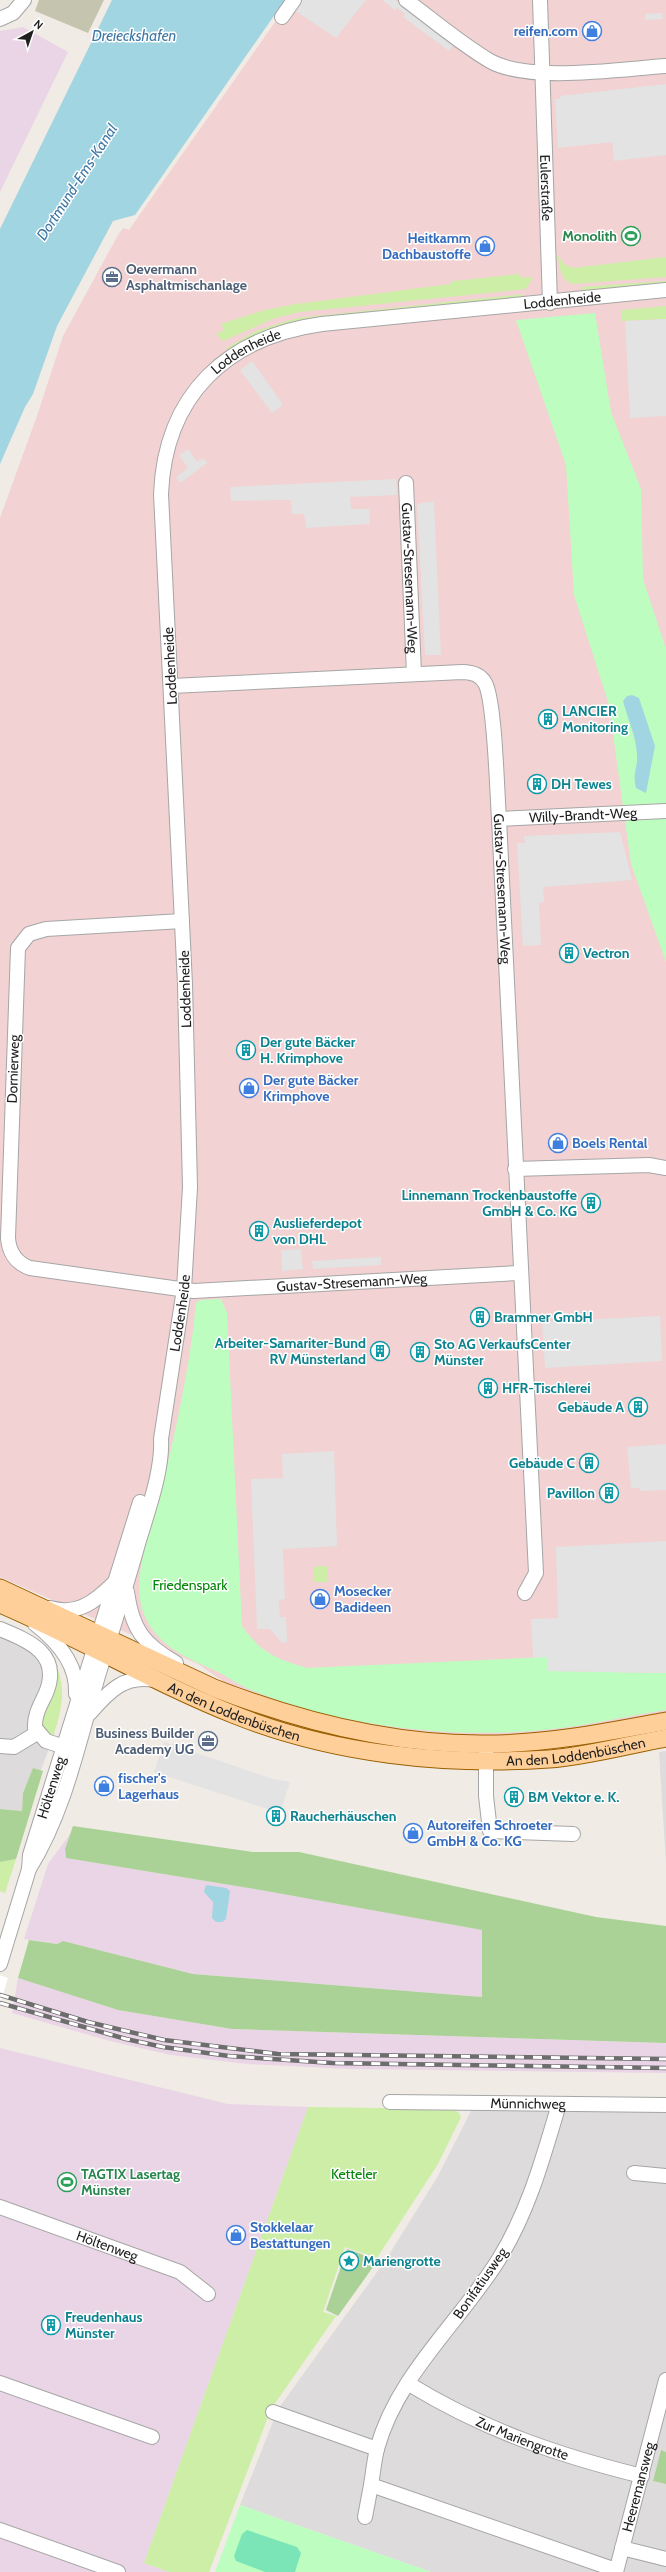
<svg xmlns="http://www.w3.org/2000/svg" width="666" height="2572" font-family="Cabin,sans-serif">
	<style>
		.residential { fill: #dddbdb }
		.commercial { fill: #f2d2d2 }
		.industrial { fill: #ead5e7 }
		.construction { fill: #c5c4af }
		.grass { fill: #cdeea6 }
		.forest { fill: #aad296 }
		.park { fill: #befdc0 }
		.pitch { fill: #7ce5b7 }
		.parking { fill: #e3e3e3 }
		.water { fill: #a1d5e1 }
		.pier { fill: #fff }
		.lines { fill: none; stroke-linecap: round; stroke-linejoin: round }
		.minor-casing { stroke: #a6a6a6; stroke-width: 16 }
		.major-casing { stroke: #995f00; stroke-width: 19 }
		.minor { stroke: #fff; stroke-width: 14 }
		.major { stroke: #ffcf9a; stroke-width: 17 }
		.rail-casing { stroke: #6d6d6d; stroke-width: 4.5 }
		.rail { stroke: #fff; stroke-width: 3; stroke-dasharray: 9; stroke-linecap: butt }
		.labels { text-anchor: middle; stroke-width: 3; stroke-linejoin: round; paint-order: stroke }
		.shop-label { font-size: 14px; font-weight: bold; fill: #366cbe; stroke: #fff; text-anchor: start }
		.street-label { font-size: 14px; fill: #1f1f1f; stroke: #fff }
		.leisure-label { font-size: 14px; font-weight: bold; fill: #27864d; stroke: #fff; text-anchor: end }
		.service-label { font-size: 14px; font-weight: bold; fill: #4e5e75; stroke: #fff; text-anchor: start }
		.culture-label { font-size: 14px; font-weight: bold; fill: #0d838f; stroke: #fff; text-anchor: start }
		.park-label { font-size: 14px; fill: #048508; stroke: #fff }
		.water-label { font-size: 15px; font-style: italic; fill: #3f77a5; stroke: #fff }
	</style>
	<rect width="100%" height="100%" fill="#f0ebe4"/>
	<g class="residential">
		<polygon points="0,1624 38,1642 53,1737 41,1770 33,1769 23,1793 22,1811 0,1809"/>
		<polygon points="666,1751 666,1863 659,1752"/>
		<polygon points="666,2102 666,2452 661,2451 653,2481 666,2484 666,2572 431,2572 240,2505 278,2409 385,2261 438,2176 472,2109"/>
	</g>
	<polygon class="commercial" points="299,0 666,0 666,1716 559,1735 425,1736 345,1724 243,1695 198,1664 0,1577 0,518 37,416 63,336 118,235 123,228 129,230 280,15"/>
	<g class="industrial">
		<polygon points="23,27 68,52 0,192 0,31"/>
		<polygon points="70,1834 65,1849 66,1858 266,1891 483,1930 482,1997 193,1974 63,1941 57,1944 24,1939 48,1864"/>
		<polygon points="18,1978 118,2010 232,2029 666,2043 666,2073 349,2069 247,2064 171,2055 110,2041 12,2013"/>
		<polygon points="0,2048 228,2104 308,2107 144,2563 169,2572 0,2572"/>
	</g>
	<polygon class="construction" points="39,0 104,0 88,33 35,11"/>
	<g class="grass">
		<path d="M558,255L564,264L573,268L666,257V277L572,284C560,278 559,267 558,255Z"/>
		<polygon points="520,274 521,278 533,277 526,289 300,312 275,318 223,341 216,334 224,330 221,324 265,310 296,304 451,284 451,281 455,281"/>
		<polygon points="666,281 666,283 582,290 581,287"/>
		<polygon points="525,294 515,299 297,322 264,332 232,348 225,349 256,331 297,318"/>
		<polygon points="666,306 666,319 622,321 622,310"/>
		<polygon points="327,1566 327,1582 314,1582 313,1567"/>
		<path d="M56,1665C67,1691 61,1711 53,1737H50L39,1723Z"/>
		<polygon points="16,1859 5,1893 0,1891 0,1862"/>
		<polygon points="308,2107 453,2109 459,2113 461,2117 438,2164 377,2258 345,2247 323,2312 336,2316 271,2409 209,2572 169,2572 144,2563"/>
	</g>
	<g class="forest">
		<polygon points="33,1768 43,1771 16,1859 0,1862 0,1809 22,1811 23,1793"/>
		<polygon points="73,1826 253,1852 299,1852 596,1917 666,1926 666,2043 232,2029 118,2010 18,1978 29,1940 57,1944 63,1941 193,1974 482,1997 482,1930 266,1891 66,1858 65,1849"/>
		<polygon points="347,2249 378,2260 338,2316 326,2310"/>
		<polygon points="661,2450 666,2452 666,2484 653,2481"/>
	</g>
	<g class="park">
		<polygon points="595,313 611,412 641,489 643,579 666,649 666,962 631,864 609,705 574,595 566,465 516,320"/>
		<path d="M221,1299L227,1313L242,1626C261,1653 276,1659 307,1668L547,1657L548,1671L666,1673V1710C621,1717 577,1728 532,1731C442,1738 334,1725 251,1690C239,1685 228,1677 216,1671C182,1656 147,1641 140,1600C135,1567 152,1529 160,1497C175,1433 190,1368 196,1303L200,1300Z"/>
		<polygon points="240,2505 431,2572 215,2572"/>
	</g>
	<polygon class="pitch" points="247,2530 297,2547 301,2553 295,2572 265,2572 236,2561 234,2556 242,2534"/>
	<g class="parking">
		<polygon points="302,0 366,0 336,38 294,10"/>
		<polygon points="382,0 395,0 454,45 449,51 403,17 405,14 397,8 395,10"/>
		<polygon points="662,13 663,19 645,20 645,14"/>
		<polygon points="666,84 666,155 614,161 612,142 558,148 555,99 560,99 560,96"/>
		<polygon points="666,319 666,416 630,418 625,321"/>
		<polygon points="252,361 283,405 272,413 240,370"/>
		<polygon points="188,449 197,462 203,458 207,463 180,483 176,477 188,468 179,455"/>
		<polygon points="396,479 397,495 350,497 351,509 369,509 370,524 306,528 304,514 292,514 291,500 231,501 230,487"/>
		<polygon points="434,501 441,655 425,655 417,504"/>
		<polygon points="620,832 632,880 543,887 544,902 539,903 541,945 523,946 517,843 525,843 524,836"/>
		<polygon points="301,1249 303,1269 282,1271 281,1250"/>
		<polygon points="381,1257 381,1265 313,1269 312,1261"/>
		<polygon points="660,1316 662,1361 545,1368 542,1322"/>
		<polygon points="666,1444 666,1490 640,1491 640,1488 631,1488 627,1447"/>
		<polygon points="334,1451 337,1546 283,1549 285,1599 279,1600 280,1617 286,1617 287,1642 282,1643 270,1629 257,1629 251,1479 283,1478 282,1454"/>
		<polygon points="666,1541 666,1673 548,1671 547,1657 533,1658 531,1619 558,1618 556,1547"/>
		<polygon points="164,1742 273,1779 290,1782 280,1813 154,1772"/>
	</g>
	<g class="water">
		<polygon points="112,0 285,0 135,215 113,221 57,326 33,394 25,407 0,464 0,229"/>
		<path d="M632,695L639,698L655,746L646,793L636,788C632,772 638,768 637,755C636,735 628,720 623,701L627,696Z"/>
		<polygon points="206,1885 226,1888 230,1891 226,1919 222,1922 216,1922 212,1918 213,1902 204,1892"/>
	</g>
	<polygon class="pier" points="0,1975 8,1978 0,2004"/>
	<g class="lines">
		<g class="minor-casing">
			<g id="minor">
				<path d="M406,0C433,20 461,44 490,61C529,83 621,69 666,66"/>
				<path id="s1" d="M540,0L550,303"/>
				<polyline points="282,17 294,0"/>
				<polyline points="0,19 13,13 24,0"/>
				<path id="s2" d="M406,483L414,674"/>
				<path id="s3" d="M171,686L462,672C471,672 480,674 485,683C495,700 497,793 499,819L536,1573L525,1593"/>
				<path id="s4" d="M499,819L666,811"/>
				<path id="s5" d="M182,921L46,929L29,934L18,948L8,1238C9,1252 16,1263 30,1268L194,1291L519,1273"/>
				<polyline points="515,1169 649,1165 666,1168"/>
				<path d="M127,1592C132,1629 143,1644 176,1663"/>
				<path d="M50,1608C78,1616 96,1601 115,1582"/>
				<path d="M35,1624C57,1641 78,1664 76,1694"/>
				<path d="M0,1629C29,1641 62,1654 46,1693C41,1704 34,1715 35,1728L46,1741L71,1749"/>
				<path d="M90,1713C108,1692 125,1674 154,1680"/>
				<polyline points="0,1746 14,1747 37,1733"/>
				<polyline points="486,1751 486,1796 490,1831 573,1834"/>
				<path id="s6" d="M29,1869C65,1811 79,1741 98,1676C111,1634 124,1593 136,1551C145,1518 163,1473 161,1439L184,1289L190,1187L185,984L161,494C165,395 227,337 322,324L666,290"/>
				<path id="s7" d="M0,1964L29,1869L30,1855L140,1502"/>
				<path id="s8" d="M390,2102L666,2105"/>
				<path d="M559,2104C543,2158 529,2210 499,2259C460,2322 397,2375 377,2449C374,2461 373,2473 371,2485L616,2570"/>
				<polyline points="634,2173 666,2176"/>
				<path id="s9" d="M0,2207L180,2272L208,2294"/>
				<polyline points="0,2383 152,2437"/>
				<path id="s10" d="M409,2384C484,2430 557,2455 642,2476"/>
				<polyline points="273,2412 377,2449"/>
				<polyline points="365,2517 371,2485"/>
				<polyline points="0,2530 118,2572"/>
				<polyline points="622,2548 666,2559"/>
				<path id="s11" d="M616,2572L666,2380"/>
			</g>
		</g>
		<g class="major-casing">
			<g id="major">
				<path d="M0,1588L214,1688C299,1721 395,1745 486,1744C547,1744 607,1732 666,1721"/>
				<path id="s12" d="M0,1604C80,1638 154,1683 235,1715C333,1754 444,1766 549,1759C588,1756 627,1745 666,1738"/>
			</g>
		</g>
		<use href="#minor" class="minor"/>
		<use href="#major" class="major"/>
		<g class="rail-casing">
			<g id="rail">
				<polyline points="0,1995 88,2022 164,2040 278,2054 666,2059"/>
				<polyline points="0,2003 126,2039 163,2047 229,2056 332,2063 666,2068"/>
			</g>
		</g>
		<use href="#rail" class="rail"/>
	</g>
	<defs>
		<g id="shop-ring" transform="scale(1)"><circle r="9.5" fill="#fff" stroke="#3f7fe0" stroke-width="1.5"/><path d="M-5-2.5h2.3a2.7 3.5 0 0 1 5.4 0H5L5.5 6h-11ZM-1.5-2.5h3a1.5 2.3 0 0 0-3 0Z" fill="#3f7fe0"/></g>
		<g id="stadium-ring" transform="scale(1)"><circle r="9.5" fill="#fff" stroke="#2e9e5b" stroke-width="1.5"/><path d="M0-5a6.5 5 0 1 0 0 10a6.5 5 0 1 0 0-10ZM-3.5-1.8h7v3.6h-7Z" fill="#2e9e5b"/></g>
		<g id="office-ring" transform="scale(1)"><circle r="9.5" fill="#fff" stroke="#5c6f8a" stroke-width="1.5"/><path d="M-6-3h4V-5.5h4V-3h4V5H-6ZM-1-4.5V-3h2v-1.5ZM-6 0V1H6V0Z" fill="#5c6f8a"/></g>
		<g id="building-ring" transform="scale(1)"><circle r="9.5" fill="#fff" stroke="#0f9aa8" stroke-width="1.5"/><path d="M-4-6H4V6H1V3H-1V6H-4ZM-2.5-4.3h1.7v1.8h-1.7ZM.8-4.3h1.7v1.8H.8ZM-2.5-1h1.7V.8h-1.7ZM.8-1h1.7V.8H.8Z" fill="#0f9aa8"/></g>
		<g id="sight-ring" transform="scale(1)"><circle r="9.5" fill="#fff" stroke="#0f9aa8" stroke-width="1.5"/><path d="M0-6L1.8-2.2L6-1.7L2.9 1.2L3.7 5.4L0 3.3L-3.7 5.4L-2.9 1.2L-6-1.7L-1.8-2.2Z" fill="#0f9aa8"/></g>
	</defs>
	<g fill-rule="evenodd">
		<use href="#shop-ring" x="592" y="31"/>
		<use href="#stadium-ring" x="631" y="236"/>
		<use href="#shop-ring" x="485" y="246"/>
		<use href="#office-ring" x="112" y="277"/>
		<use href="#building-ring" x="548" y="719"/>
		<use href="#building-ring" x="537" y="784"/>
		<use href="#building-ring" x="569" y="953"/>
		<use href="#building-ring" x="246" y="1050"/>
		<use href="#shop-ring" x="249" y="1088"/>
		<use href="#shop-ring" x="558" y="1143"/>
		<use href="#building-ring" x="591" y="1203"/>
		<use href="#building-ring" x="259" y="1231"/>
		<use href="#building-ring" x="480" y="1317"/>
		<use href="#building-ring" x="380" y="1351"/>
		<use href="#building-ring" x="420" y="1352"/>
		<use href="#building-ring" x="488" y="1388"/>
		<use href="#building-ring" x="638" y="1407"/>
		<use href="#building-ring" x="589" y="1463"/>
		<use href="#building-ring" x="609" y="1493"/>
		<use href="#shop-ring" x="320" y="1599"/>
		<use href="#office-ring" x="208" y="1741"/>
		<use href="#shop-ring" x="104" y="1786"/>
		<use href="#building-ring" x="514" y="1797"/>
		<use href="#building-ring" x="276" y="1816"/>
		<use href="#shop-ring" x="413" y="1833"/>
		<use href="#stadium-ring" x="67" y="2182"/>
		<use href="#shop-ring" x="236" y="2235"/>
		<use href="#sight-ring" x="349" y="2261"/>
		<use href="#building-ring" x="51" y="2325"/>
	</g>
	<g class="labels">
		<g class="shop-label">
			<text x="578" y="36" text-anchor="end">reifen.com</text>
			<text x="471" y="243" text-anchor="end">Heitkamm<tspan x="471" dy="16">Dachbaustoffe</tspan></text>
			<text x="263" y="1085">Der gute Bäcker<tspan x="263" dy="16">Krimphove</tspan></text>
			<text x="572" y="1148">Boels Rental</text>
			<text x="334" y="1596">Mosecker<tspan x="334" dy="16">Badideen</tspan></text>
			<text x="118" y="1783">fischer's<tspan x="118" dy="16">Lagerhaus</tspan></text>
			<text x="427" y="1830">Autoreifen Schroeter<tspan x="427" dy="16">GmbH &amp; Co. KG</tspan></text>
			<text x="250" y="2232">Stokkelaar<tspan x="250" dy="16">Bestattungen</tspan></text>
		</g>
		<g class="street-label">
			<text dy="5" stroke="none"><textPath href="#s1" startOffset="188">Eulerstraße</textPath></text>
			<text dy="5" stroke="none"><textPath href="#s6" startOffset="1898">Loddenheide</textPath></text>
			<text dy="5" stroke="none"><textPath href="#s6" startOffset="1575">Loddenheide</textPath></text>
			<text dy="5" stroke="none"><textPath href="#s2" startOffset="95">Gustav-Stresemann-Weg</textPath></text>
			<text transform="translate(170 666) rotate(-93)" y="5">Loddenheide</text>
			<text dy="5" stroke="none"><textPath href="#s4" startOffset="84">Willy-Brandt-Weg</textPath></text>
			<text dy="5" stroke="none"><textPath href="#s3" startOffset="525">Gustav-Stresemann-Weg</textPath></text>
			<text transform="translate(185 989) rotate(-92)" y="5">Loddenheide</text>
			<text transform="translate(13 1069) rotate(-88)" y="5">Dornierweg</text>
			<text dy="5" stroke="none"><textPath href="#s5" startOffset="825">Gustav-Stresemann-Weg</textPath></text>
			<text dy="5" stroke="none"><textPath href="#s6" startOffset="579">Loddenheide</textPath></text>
			<text dy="5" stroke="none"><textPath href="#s12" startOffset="258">An den Loddenbüschen</textPath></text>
			<text dy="5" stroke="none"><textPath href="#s12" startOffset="607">An den Loddenbüschen</textPath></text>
			<text dy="5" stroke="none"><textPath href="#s7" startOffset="184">Höltenweg</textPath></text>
			<text dy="5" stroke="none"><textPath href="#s8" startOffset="138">Münnichweg</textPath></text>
			<text dy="5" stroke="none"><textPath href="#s9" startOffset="114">Höltenweg</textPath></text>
			<text transform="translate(480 2283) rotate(-55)" y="5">Bonifatiusweg</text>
			<text dy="5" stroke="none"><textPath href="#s10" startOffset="126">Zur Mariengrotte</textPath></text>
			<text dy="5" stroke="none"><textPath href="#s11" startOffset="88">Heeremansweg</textPath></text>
		</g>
		<g class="leisure-label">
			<text x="617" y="241">Monolith</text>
			<text x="81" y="2179" text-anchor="start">TAGTIX Lasertag<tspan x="81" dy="16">Münster</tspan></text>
		</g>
		<g class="service-label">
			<text x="126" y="274">Oevermann<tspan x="126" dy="16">Asphaltmischanlage</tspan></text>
			<text x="194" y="1738" text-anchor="end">Business Builder<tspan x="194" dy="16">Academy UG</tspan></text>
		</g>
		<g class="culture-label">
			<text x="562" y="716">LANCIER<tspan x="562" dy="16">Monitoring</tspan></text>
			<text x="551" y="789">DH Tewes</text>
			<text x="583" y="958">Vectron</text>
			<text x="260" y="1047">Der gute Bäcker<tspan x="260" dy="16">H. Krimphove</tspan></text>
			<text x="577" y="1200" text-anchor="end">Linnemann Trockenbaustoffe<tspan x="577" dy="16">GmbH &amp; Co. KG</tspan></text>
			<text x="273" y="1228">Auslieferdepot<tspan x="273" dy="16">von DHL</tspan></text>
			<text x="494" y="1322">Brammer GmbH</text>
			<text x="366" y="1348" text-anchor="end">Arbeiter-Samariter-Bund<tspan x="366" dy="16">RV Münsterland</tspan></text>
			<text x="434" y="1349">Sto AG VerkaufsCenter<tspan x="434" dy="16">Münster</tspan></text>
			<text x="502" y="1393">HFR-Tischlerei</text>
			<text x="624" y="1412" text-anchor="end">Gebäude A</text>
			<text x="575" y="1468" text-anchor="end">Gebäude C</text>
			<text x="595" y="1498" text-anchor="end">Pavillon</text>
			<text x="528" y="1802">BM Vektor e. K.</text>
			<text x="290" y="1821">Raucherhäuschen</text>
			<text x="363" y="2266">Mariengrotte</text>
			<text x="65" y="2322">Freudenhaus<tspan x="65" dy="16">Münster</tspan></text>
		</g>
		<g class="park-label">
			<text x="190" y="1590">Friedenspark</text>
			<text x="354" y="2179">Ketteler</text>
		</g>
		<g class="water-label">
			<text x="134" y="41">Dreieckshafen</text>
			<text transform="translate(77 182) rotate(-57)" y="5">Dortmund-Ems-Kanal</text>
		</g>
	</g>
	<g transform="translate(32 32) rotate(40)" stroke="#ffffff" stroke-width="3" paint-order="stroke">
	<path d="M0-3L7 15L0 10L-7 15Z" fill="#1f1f1f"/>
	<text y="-6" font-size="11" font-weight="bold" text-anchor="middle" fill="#1f1f1f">N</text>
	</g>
</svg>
